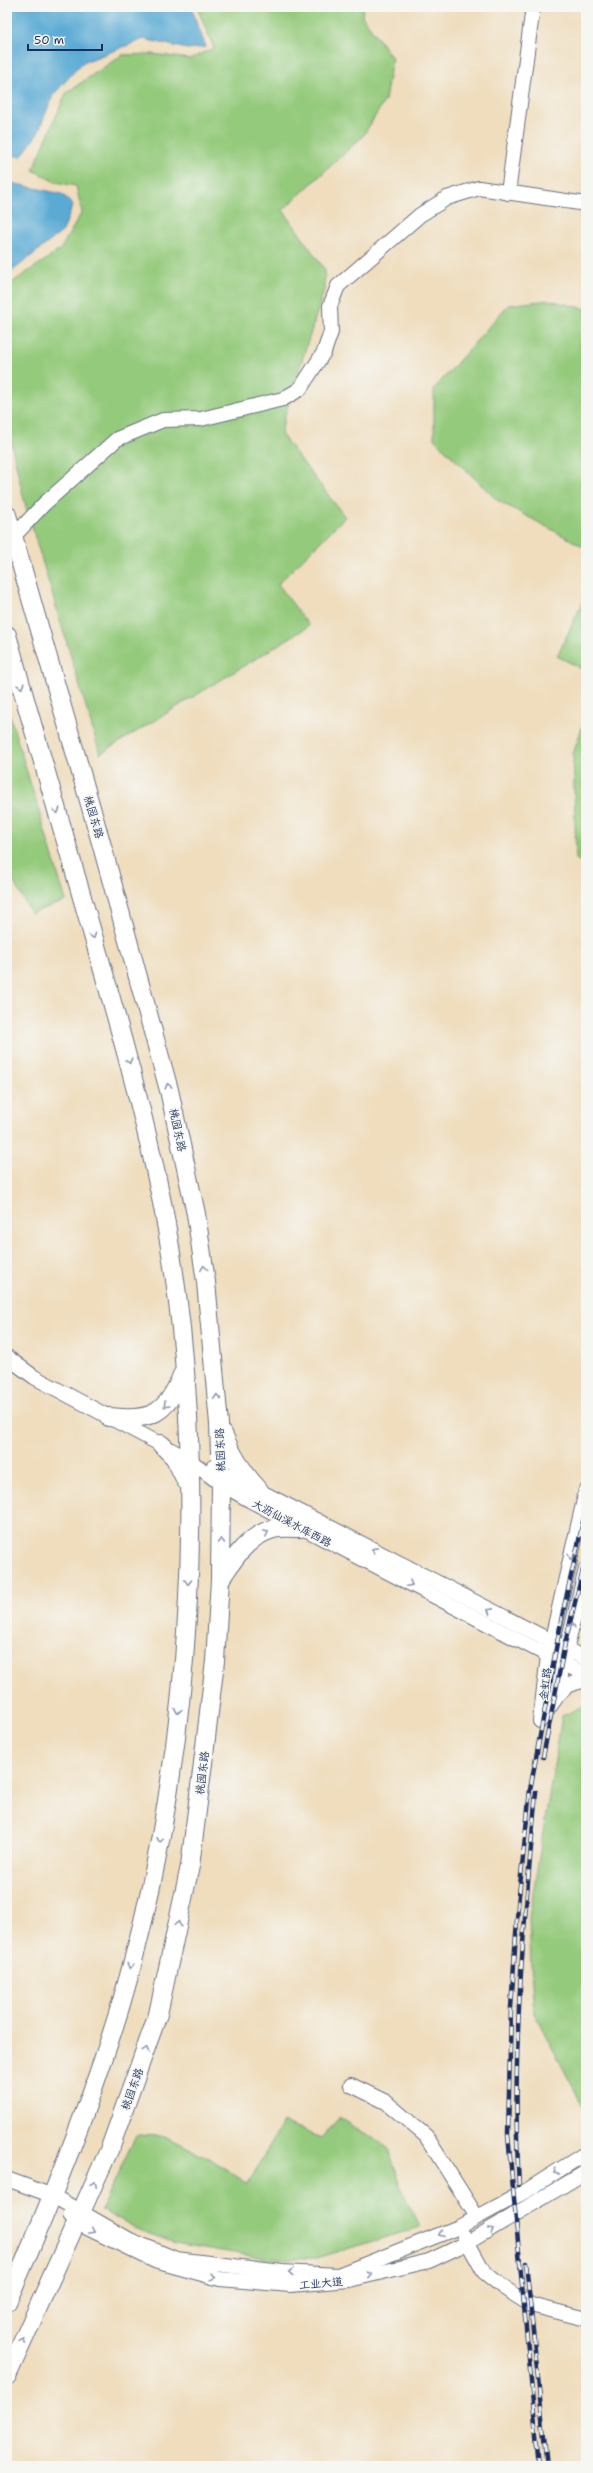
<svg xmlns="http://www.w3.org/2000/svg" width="593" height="2473" font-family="'Shantell Sans','LXGW WenKai TC',sans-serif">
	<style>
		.green { fill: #94ca7c; stroke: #587c6d }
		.water { fill: #5aaad4; stroke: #3a6c99 }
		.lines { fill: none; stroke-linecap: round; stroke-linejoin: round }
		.minor-casing { stroke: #656c7f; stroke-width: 16 }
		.major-casing { stroke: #656c7f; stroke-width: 20 }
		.minor { stroke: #fff; stroke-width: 14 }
		.major { stroke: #fff; stroke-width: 18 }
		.rail-casing { stroke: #1b2f5e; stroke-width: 4.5 }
		.rail { stroke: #f6f6f2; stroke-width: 3; stroke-dasharray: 9; stroke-linecap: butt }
		.oneway { stroke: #8d97ae }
		.labels { text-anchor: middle; stroke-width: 3; stroke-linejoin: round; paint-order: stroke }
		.street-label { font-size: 11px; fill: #1b2f5e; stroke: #f6f6f2 }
	</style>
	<rect width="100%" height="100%" fill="#f6f6f2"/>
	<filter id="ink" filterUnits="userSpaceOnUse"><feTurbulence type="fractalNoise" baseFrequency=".025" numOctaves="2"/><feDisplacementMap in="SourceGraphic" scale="8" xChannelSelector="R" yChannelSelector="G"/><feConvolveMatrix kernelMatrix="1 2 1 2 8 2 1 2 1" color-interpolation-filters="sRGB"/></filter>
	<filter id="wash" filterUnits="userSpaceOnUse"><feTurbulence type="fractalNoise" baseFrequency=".012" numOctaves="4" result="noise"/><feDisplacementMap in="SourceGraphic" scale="16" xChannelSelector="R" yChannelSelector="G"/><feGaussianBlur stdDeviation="0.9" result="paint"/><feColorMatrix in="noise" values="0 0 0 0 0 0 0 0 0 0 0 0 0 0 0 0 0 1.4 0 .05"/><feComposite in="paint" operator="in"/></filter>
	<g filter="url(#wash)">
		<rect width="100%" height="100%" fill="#efddbd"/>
		<g class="green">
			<polygon points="197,7 363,7 362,16 392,58 385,100 363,136 283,210 325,270 324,290 285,415 281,434 345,517 278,584 309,626 100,754 24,500 7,424 7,286 60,250 82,212 76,186 55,182 33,170 66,93 122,55 153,54 190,59 214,48"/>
			<polygon points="549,300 586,309 586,548 497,500 434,439 434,389 508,305"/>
			<polygon points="586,595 586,671 557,656"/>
			<polygon points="7,706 66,901 31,913 12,879 7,881"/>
			<polygon points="586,716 586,865 576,859 573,754"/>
			<polygon points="586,1705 586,2112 534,2013 531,1966 529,1918 562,1716"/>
			<polygon points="339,2118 388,2147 399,2184 420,2227 317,2258 269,2259 175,2243 136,2229 101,2210 136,2135 165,2136 211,2159 248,2184 283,2122 321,2138"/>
		</g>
		<g class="water">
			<polygon points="7,7 191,7 206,47 187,49 144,39 82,63 53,95 38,133 21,157 7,154"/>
			<polygon points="7,182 62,194 73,204 63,231 7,275"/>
		</g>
	</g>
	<g filter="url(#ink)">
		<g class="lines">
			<g class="minor-casing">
				<g id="minor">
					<polyline points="508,193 533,7"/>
					<polyline points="13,537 44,504 117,439 163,420 201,419 283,399 300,389 324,352 331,332 330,306 338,286 420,215 447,198 479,188 586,204"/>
					<polyline points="7,1357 34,1377 188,1459 221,1484 251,1501 586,1675"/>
					<polyline points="213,1467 586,1659"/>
					<polyline points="558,1695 568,1685 586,1680"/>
					<polyline points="542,1718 558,1695 563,1663 586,1569"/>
					<polyline points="540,1721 548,1656 586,1491"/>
					<polyline points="351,2085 386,2102 426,2136 477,2217"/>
					<polyline points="7,2179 53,2196 130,2240 176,2259 282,2272 338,2275 459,2227 526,2191 586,2153"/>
					<polyline points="70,2215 77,2223 155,2261 220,2279 290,2285 349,2280 429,2261 467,2243 586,2172"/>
					<polyline points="464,2236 484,2272 504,2288 531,2305 586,2319"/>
				</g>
			</g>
			<g class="major-casing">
				<g id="major">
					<polyline points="7,515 102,846 169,1090 196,1214 206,1282 219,1424 221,1484 220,1580 215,1661 204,1755 190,1866 158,2014 110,2148 7,2376"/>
					<path d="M7,635C34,732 62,829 90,925C118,1022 146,1119 165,1218C211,1468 193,1760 121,2004C90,2106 50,2205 7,2302"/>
					<path d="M109,1417C150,1422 167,1414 182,1375"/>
					<path d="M223,1434C232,1456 243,1473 259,1490"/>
					<polyline points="161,1444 175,1458 186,1481"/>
					<path d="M220,1580C233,1560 247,1536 273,1529C281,1527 292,1528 301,1528"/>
				</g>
			</g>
			<use href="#minor" class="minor"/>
			<use href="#major" class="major"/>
			<g class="rail-casing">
				<g id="rail">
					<polyline points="543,1757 565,1643 586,1558"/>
					<path d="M519,2185C511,2054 524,1923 536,1792"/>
					<polyline points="526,2263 547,2466"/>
					<polyline points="539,2466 508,2135 511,2008 518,1905 530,1790 562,1616 586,1509"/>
				</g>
			</g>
			<use href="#rail" class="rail"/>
		</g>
		<defs><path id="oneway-chevron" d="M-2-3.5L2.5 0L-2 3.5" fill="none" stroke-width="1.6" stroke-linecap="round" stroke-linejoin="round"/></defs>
		<g class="oneway">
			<use href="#oneway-chevron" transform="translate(21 686) rotate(74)"/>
			<use href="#oneway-chevron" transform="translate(57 811) rotate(74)"/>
			<use href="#oneway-chevron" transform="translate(93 936) rotate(74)"/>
			<use href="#oneway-chevron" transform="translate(129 1061) rotate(74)"/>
			<use href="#oneway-chevron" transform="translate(168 1086) rotate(-105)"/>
			<use href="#oneway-chevron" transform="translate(204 1268) rotate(-98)"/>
			<use href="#oneway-chevron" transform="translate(217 1397) rotate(-94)"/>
			<use href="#oneway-chevron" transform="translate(166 1405) rotate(134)"/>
			<use href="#oneway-chevron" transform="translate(266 1533) rotate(-27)"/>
			<use href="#oneway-chevron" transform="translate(221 1541) rotate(-90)"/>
			<use href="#oneway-chevron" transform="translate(374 1550) rotate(-152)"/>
			<use href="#oneway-chevron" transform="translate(571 1557) rotate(103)"/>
			<use href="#oneway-chevron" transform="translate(188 1582) rotate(92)"/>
			<use href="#oneway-chevron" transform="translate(410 1584) rotate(27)"/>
			<use href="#oneway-chevron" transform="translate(490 1611) rotate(-152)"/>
			<use href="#oneway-chevron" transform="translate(572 1625) rotate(-76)"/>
			<use href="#oneway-chevron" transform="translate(178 1711) rotate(97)"/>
			<use href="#oneway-chevron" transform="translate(160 1840) rotate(99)"/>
			<use href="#oneway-chevron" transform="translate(178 1924) rotate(-78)"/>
			<use href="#oneway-chevron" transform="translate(130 1966) rotate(104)"/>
			<use href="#oneway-chevron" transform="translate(146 2050) rotate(-70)"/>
			<use href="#oneway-chevron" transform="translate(556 2172) rotate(148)"/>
			<use href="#oneway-chevron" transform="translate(94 2184) rotate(-66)"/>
			<use href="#oneway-chevron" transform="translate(491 2230) rotate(-30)"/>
			<use href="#oneway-chevron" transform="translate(92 2231) rotate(26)"/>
			<use href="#oneway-chevron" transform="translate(441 2234) rotate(159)"/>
			<use href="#oneway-chevron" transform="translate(291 2272) rotate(-178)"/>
			<use href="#oneway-chevron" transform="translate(370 2275) rotate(-13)"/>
			<use href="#oneway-chevron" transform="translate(213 2277) rotate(15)"/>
			<use href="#oneway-chevron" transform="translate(23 2341) rotate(-65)"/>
		</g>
	</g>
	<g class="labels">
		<g class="street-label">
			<text transform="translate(94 817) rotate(74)" y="4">桃园东路</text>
			<text transform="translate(178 1130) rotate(78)" y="4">桃园东路</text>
			<text transform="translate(220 1450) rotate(-92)" y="4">桃园东路</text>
			<text transform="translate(292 1523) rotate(28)" y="4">大沥仙溪水库西路</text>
			<text transform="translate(545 1684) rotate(-83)" y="4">金虹路</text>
			<text transform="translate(202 1773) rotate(-83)" y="4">桃园东路</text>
			<text transform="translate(132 2089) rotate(-70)" y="4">桃园东路</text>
			<text transform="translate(321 2283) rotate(-5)" y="4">工业大道</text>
		</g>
	</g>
	<rect width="593" height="2473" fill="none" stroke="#f6f6f2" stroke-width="24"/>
	<path d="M28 44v6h74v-6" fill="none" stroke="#1b2f5e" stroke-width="2"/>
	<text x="34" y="44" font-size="12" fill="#1b2f5e" stroke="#f6f6f2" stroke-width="3" paint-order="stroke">50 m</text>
</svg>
